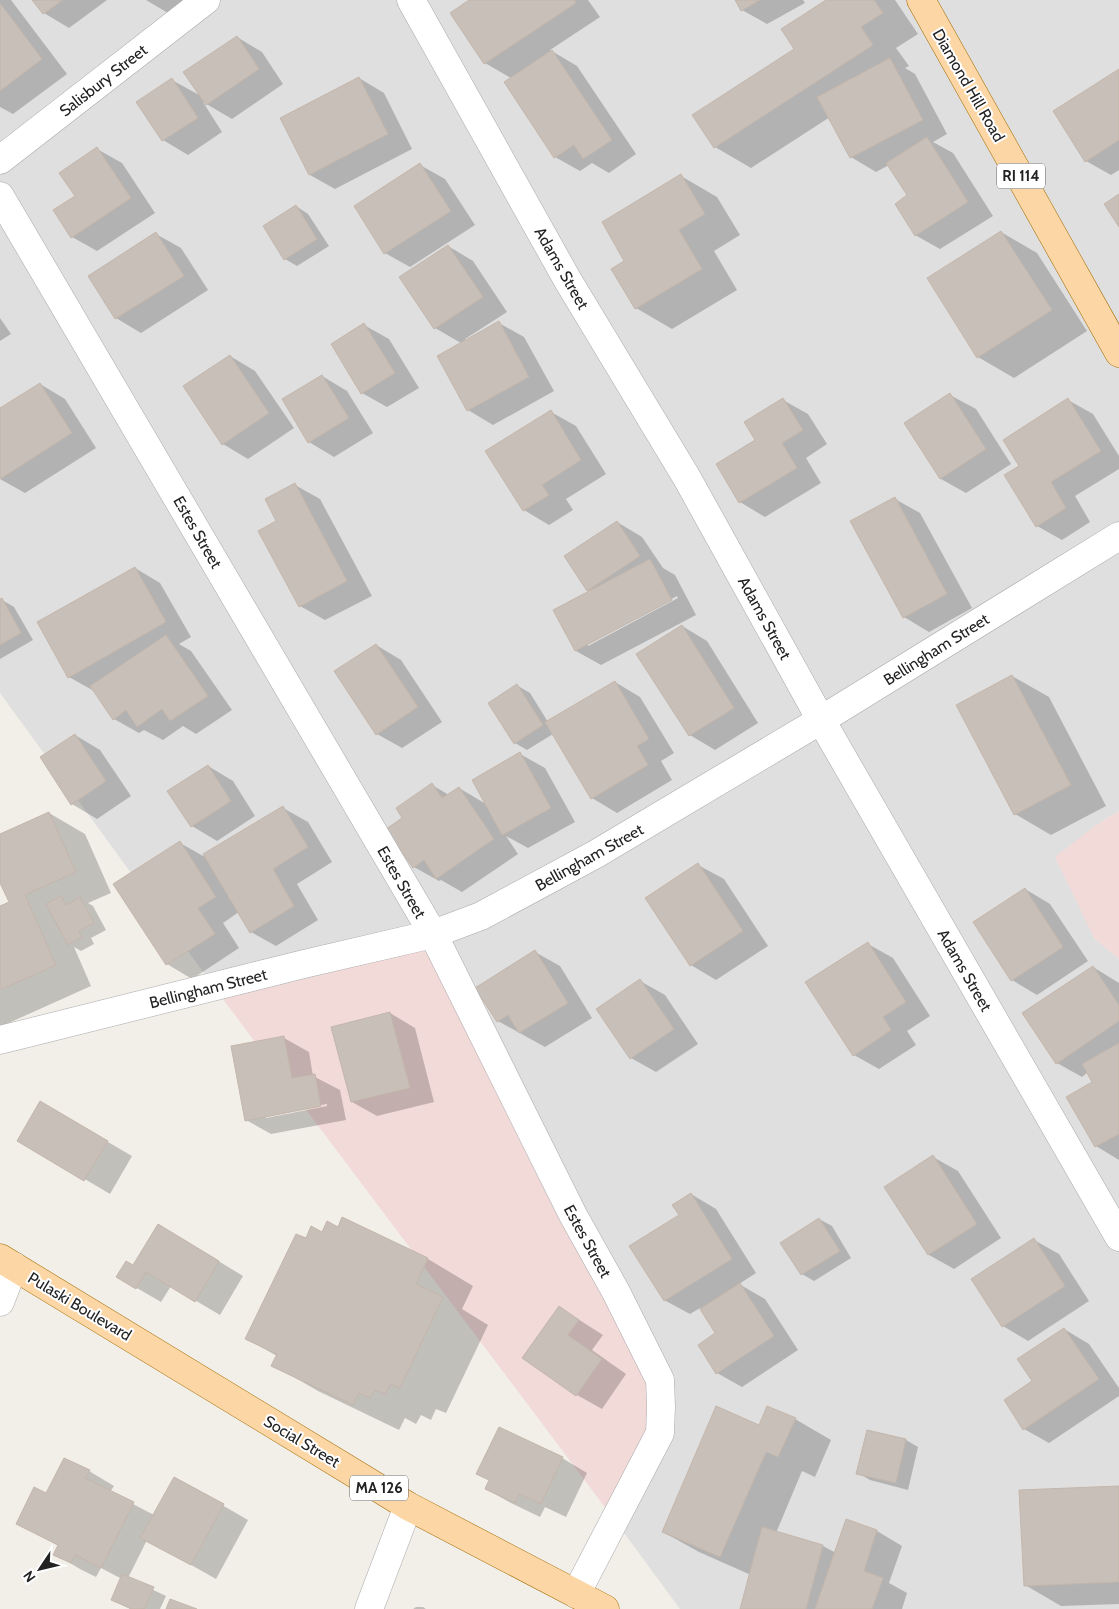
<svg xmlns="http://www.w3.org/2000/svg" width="1119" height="1609" font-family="Cabin,sans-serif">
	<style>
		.residential { fill: #e0dfdf }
		.commercial { fill: #f2dad9 }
		.shadow { fill: #0003; fill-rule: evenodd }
		.building { fill: #c7bfb8; stroke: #c4b6ab }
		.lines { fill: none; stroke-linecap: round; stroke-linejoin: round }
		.minor-casing { stroke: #a9a9a9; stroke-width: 29 }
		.tertiary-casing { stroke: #a9a9a9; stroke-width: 29 }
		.primary-casing { stroke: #a06b00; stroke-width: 29 }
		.minor { stroke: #fff; stroke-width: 28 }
		.tertiary { stroke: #fff; stroke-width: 28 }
		.primary { stroke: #fcd6a4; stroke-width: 28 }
		.labels { text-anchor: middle; stroke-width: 4; stroke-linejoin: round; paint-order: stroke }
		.shield { fill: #fff; stroke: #646464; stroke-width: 1 }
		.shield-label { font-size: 15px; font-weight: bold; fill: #222 }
		.street-label { font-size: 16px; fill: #222; stroke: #fff }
	</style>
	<rect width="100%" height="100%" fill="#f2efe9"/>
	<polygon class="residential" points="0,0 1119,0 1119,811 1095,826 1094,938 1119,959 1119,1609 680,1609 613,1518 296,981 222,998 0,693"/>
	<g class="commercial">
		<polygon points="1119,811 1119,959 1094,938 1055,857 1095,826"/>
		<polygon points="418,942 438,954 461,989 668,1364 671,1397 613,1518 222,998 296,981"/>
	</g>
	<g class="shadow">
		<polygon points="0,0 11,0 67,74 13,114 0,107"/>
		<polygon points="34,0 107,0 69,28 44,13"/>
		<polygon points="146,0 186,0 168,13"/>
		<polygon points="471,0 588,0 600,17 550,50 577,66 636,154 609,173 592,163 580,171 555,157 511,78 485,63"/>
		<polygon points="736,0 803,0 805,3 767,24 742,10"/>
		<polygon points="828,0 895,0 918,34 896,48 909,66 905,68 915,74 947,134 933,142 953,153 993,216 940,249 915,235 909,196 889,165 876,172 851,157 830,117 751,168 715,147 796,50"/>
		<polygon points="237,37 262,52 283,84 232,119 203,102 222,132 188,155 163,140 138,103 172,80 201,96"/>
		<polygon points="1119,71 1119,170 1111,175 1086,161"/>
		<polygon points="359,78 384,93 412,149 335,189 310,175"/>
		<polygon points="97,149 122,163 155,213 97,251 72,237 76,196"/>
		<polygon points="420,165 445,179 475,225 410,267 385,253"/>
		<polygon points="681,176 717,197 740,235 714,251 737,290 672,329 636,308 626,261"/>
		<polygon points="296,206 308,214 329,246 297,266 285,259"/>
		<polygon points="1001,232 1037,253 1087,331 1014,378 978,357"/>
		<polygon points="156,234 181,248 208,290 141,333 116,318"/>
		<polygon points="448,246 473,261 507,312 465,339 466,341 499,323 524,337 554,391 493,425 468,410 461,343 435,328"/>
		<polygon points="0,318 11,334 0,341"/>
		<polygon points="364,325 389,339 419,388 387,407 362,393"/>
		<polygon points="230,356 255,371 294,428 248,459 223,444 185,387"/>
		<polygon points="322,376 347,391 373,433 334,457 309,442"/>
		<polygon points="40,384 65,399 96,448 25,493 0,479 0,410"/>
		<polygon points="950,395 976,409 1011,464 966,493 941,479 905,423"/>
		<polygon points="783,400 808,414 827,444 806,458 821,483 765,517 740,502 717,465 757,440"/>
		<polygon points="1068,400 1093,414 1119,456 1119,469 1075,496 1090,522 1062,540 1037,526 1021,466"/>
		<polygon points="551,412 576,426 606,474 566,499 573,510 549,525 524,510"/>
		<polygon points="295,485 320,499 372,596 325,620 300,606 278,521"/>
		<polygon points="895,499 920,513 972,608 929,632 904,617"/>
		<path d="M617,522L642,537L663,568L675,575L696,615L601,665L576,651L591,592L588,590ZM677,596L678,598L588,646V643Z"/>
		<polygon points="135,568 160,583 191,637 179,644 191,651 232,710 196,734 183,726 163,740 144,730 139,733 114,719 94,691 69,677"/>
		<polygon points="2,600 14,607 33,640 0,659 0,601"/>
		<polygon points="682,626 707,641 758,723 715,750 690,735"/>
		<polygon points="376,645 401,660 442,722 402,748 377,734"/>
		<polygon points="1012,676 1049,697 1106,806 1051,835 1015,814"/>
		<polygon points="615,682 640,697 674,753 661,761 672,780 617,813 592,798 553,734 527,750 515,743 518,686 530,693 548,722"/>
		<polygon points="75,735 100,750 131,796 97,819 72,804"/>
		<polygon points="520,754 545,768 575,822 528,848 506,836 518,854 462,892 441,880 439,881 414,867 404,818 432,785 449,795 459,788 486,804"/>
		<polygon points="208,766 233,781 255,816 217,841 192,826"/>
		<polygon points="283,808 308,822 332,862 297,884 318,920 276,946 251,932 239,912 223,923 239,948 192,979 167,964 180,843 203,856"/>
		<polygon points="49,813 85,834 111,893 88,903 93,906 106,930 91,938 94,944 81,951 74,947 91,986 2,1026 0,1025 0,907 10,903 0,880 0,835"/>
		<polygon points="698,865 724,879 768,946 716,980 691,965"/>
		<polygon points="1025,889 1050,904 1088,961 1037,995 1012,980 975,923"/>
		<polygon points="868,944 893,958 930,1016 907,1031 916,1045 879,1069 854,1055"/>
		<polygon points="535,952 560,966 592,1018 545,1047 498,1021"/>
		<polygon points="1093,967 1119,983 1119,1160 1096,1146 1094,1082 1088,1072 1082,1077 1057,1063"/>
		<polygon points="640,981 665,995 698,1044 656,1072 631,1058"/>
		<polygon points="390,1013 415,1028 434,1102 377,1116 352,1102"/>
		<path d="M284,1038L309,1052L313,1076L340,1090L346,1120L271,1134L246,1120ZM327,1104V1106L266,1118V1115Z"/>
		<polygon points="41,1103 132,1156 110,1194 19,1140"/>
		<polygon points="933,1157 958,1171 1001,1238 954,1269 929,1255 886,1187"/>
		<polygon points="691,1194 716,1209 756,1273 739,1284 765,1299 798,1350 742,1387 717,1373 717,1333 700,1308 690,1314 664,1300 681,1216"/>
		<polygon points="343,1219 428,1259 473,1286 462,1309 488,1325 446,1413 436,1409 431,1420 421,1415 416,1424 405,1418 399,1430 318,1391 273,1365 277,1356 247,1339 306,1240 338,1228"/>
		<polygon points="819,1219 832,1226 851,1258 814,1281 802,1274"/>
		<polygon points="184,1240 243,1276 220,1315 171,1286 161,1302 118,1277"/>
		<polygon points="1034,1240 1059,1254 1089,1301 1028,1341 1003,1326"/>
		<polygon points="559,1307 603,1335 592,1350 626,1374 602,1409 577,1395 524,1358"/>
		<polygon points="1064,1329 1089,1344 1119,1388 1119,1396 1049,1443 1024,1429 1033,1382"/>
		<polygon points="795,1419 831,1440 815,1477 802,1471 776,1533 823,1546 836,1553 847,1521 877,1531 902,1546 889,1583 907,1593 902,1609 741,1609 751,1575 699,1552 663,1532 760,1426"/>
		<polygon points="868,1431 906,1440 918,1447 908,1490 870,1480 858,1473"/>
		<polygon points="562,1458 587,1473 566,1517 545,1507 540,1517 511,1503 486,1489"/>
		<polygon points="89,1471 114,1486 110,1492 154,1515 175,1478 248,1520 216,1579 147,1540 128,1578 166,1596 160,1609 130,1609 113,1600 122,1579 101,1568 96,1577 80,1569 55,1554 59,1546 18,1523 47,1494"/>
		<polygon points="1119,1487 1119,1604 1061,1606 1025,1585"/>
		<polygon points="416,1607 423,1607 426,1609 413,1609"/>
	</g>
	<g class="building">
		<polygon points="32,0 63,0 43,14"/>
		<polygon points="469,0 574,0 576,3 484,64 450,13"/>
		<polygon points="735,0 760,0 741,11"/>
		<polygon points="826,0 874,0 883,13 861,27 873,45 714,148 692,115 794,49 781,29"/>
		<polygon points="0,3 42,59 0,91"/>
		<polygon points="237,36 259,69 206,105 183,72"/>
		<polygon points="552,50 612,140 583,159 574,145 554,158 504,82"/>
		<polygon points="890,58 923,120 850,158 817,97"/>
		<polygon points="1119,69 1119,140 1085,162 1053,111"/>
		<polygon points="359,77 388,134 309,175 280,118"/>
		<polygon points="172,78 198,118 162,141 136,102"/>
		<polygon points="927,137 968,202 915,236 895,204 907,195 886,163"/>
		<polygon points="97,147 131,198 71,238 53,210 75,196 59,173"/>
		<polygon points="420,163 451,211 384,254 354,206"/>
		<polygon points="681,174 705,214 679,230 702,269 635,309 611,269 624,261 602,222"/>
		<polygon points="1119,194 1119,227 1104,204"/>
		<polygon points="296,205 317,239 284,260 263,226"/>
		<polygon points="1001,231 1052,310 977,358 927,278"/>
		<polygon points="156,232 184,276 115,319 88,276"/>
		<polygon points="448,245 483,297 434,329 399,277"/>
		<polygon points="499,321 529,377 467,411 437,356"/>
		<polygon points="364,323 395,373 361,394 331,344"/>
		<polygon points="230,355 269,413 222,445 183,386"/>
		<polygon points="322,375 349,418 308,443 282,399"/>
		<polygon points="40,383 72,433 0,479 0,408"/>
		<polygon points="950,393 986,449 940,479 904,423"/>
		<polygon points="783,398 803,430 782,443 797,468 739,503 716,464 755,440 744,422"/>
		<polygon points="1068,398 1101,451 1051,482 1066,508 1036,527 1004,475 1019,466 1003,440"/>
		<polygon points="551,410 581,460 542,485 549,495 523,511 485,451"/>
		<polygon points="295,483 347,581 299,607 258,531 276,521 265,499"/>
		<polygon points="895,497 947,594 903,618 850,521"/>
		<polygon points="617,521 640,556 587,591 564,556"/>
		<polygon points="650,559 672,600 575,651 553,610"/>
		<polygon points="135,567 166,622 68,678 37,622"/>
		<polygon points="2,598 21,633 0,645 0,599"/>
		<polygon points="682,625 734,708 689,736 636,654"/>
		<polygon points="166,635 208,696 170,721 162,709 137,727 126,710 113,720 90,686"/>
		<polygon points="376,644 418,707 376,735 334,671"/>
		<polygon points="1012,675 1071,785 1014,815 956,705"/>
		<polygon points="615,681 649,739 637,746 648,765 591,799 545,722"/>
		<polygon points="517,684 543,725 514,744 488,703"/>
		<polygon points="75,734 106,781 71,805 40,757"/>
		<polygon points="520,752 551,808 502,835 472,780"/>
		<polygon points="208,765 231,801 191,827 167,791"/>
		<polygon points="432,783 442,798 459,787 494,839 436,879 424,860 413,868 386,829 402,818 396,808"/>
		<polygon points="283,806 308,847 273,869 294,906 250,933 203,854"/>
		<polygon points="49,812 76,872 25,895 56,965 0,990 0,906 9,902 0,883 0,834"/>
		<polygon points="180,841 216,897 198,908 215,934 166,965 113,884"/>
		<polygon points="698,863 743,931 690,966 645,898"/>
		<polygon points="1025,888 1063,947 1011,981 973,922"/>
		<polygon points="61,896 66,905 80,897 94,923 79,931 82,937 68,945 46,904"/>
		<polygon points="868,942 906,1002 883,1017 891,1030 853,1056 805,982"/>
		<polygon points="535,950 568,1003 519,1033 508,1015 497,1022 475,988"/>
		<polygon points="1093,966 1119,1005 1119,1021 1056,1064 1022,1013"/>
		<polygon points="640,979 674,1029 630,1059 596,1009"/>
		<polygon points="390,1012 410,1088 351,1102 331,1027"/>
		<polygon points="284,1036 292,1078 315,1074 321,1106 245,1121 231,1046"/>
		<polygon points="1119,1043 1119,1134 1095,1147 1066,1097 1092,1082 1082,1064"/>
		<polygon points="40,1101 108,1141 84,1181 17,1141"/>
		<polygon points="933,1155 977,1224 928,1255 884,1187"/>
		<polygon points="691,1193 732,1259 664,1301 629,1246 679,1215 672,1205"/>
		<polygon points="342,1217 428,1258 416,1284 443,1297 400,1388 391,1384 385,1394 375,1390 370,1398 359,1393 353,1405 271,1366 277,1354 245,1339 296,1234 306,1238 311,1226 322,1232 327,1221 338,1227"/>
		<polygon points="819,1218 840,1251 801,1275 780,1243"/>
		<polygon points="158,1224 219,1261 195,1302 146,1272 136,1289 116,1277 126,1261 133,1265"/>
		<polygon points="1034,1238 1065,1286 1002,1327 971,1279"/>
		<polygon points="740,1283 774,1336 716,1374 698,1345 715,1333 700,1309"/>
		<polygon points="559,1306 579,1320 568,1335 602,1359 576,1396 522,1358"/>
		<polygon points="1064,1328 1099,1379 1023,1430 1004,1400 1032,1381 1017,1359"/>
		<polygon points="716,1406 759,1425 767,1406 796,1418 778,1457 766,1452 720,1557 662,1532"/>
		<polygon points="499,1427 563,1457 541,1504 519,1494 515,1503 485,1489 489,1480 476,1474"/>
		<polygon points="867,1430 906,1439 896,1483 856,1474"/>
		<polygon points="64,1458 90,1470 85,1478 134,1502 101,1568 75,1555 71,1563 53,1555 58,1545 16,1524 34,1487 46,1493"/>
		<polygon points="174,1477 224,1504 191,1565 140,1538"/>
		<polygon points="1119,1486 1119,1582 1024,1586 1019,1490"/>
		<polygon points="846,1519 877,1530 864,1571 883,1578 872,1609 815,1609"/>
		<polygon points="762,1527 823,1545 806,1609 740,1609"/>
		<polygon points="122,1574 154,1587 144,1609 132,1609 111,1600"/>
		<polygon points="170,1599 197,1609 166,1609"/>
	</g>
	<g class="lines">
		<g class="minor-casing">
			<g id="minor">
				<polyline points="411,0 567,279 687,478 821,720 1119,1237"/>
				<polyline points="0,160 206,0"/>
				<polyline points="0,196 433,934 573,1215 616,1292 660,1380 661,1407 660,1433 576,1594"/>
				<polyline points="0,1040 304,964 433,934 481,916 596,854 821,720 1119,536"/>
				<polyline points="0,1302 14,1266"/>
			</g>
		</g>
		<g class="tertiary-casing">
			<polyline id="tertiary" points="369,1609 408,1506"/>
		</g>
		<g class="primary-casing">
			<g id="primary">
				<polyline points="921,0 1119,353"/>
				<polyline points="0,1258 408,1506 605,1609"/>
			</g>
		</g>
		<use href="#minor" class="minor"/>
		<use href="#tertiary" class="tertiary"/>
		<use href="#primary" class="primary"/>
	</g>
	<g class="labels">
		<g class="shield">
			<rect x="997" y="163.5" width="48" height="25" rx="4"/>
			<rect x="350" y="1475.5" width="58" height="25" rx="4"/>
		</g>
		<g class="shield-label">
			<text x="1021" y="181">RI 114</text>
			<text x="379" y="1493">MA 126</text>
		</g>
		<g class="street-label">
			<text transform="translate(103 80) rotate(-38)" y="6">Salisbury Street</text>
			<text transform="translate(969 85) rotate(60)" y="6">Diamond Hill Road</text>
			<text transform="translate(562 268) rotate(60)" y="6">Adams Street</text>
			<text transform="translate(198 532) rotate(60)" y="6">Estes Street</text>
			<text transform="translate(765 618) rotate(61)" y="6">Adams Street</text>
			<text transform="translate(936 649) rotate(-32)" y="6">Bellingham Street</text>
			<text transform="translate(589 857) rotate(-29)" y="6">Bellingham Street</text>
			<text transform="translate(402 882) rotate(60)" y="6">Estes Street</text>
			<text transform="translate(965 970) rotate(60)" y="6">Adams Street</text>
			<text transform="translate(208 988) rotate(-14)" y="6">Bellingham Street</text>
			<text transform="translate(588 1241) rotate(61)" y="6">Estes Street</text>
			<text transform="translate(80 1306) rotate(31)" y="6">Pulaski Boulevard</text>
			<text transform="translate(302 1441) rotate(31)" y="6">Social Street</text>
		</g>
	</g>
	<g transform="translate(40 1569) rotate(235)" stroke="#ffffff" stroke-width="4" paint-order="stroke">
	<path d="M0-4L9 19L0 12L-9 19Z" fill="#222222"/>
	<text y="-8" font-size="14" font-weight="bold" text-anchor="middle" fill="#222222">N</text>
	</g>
</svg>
